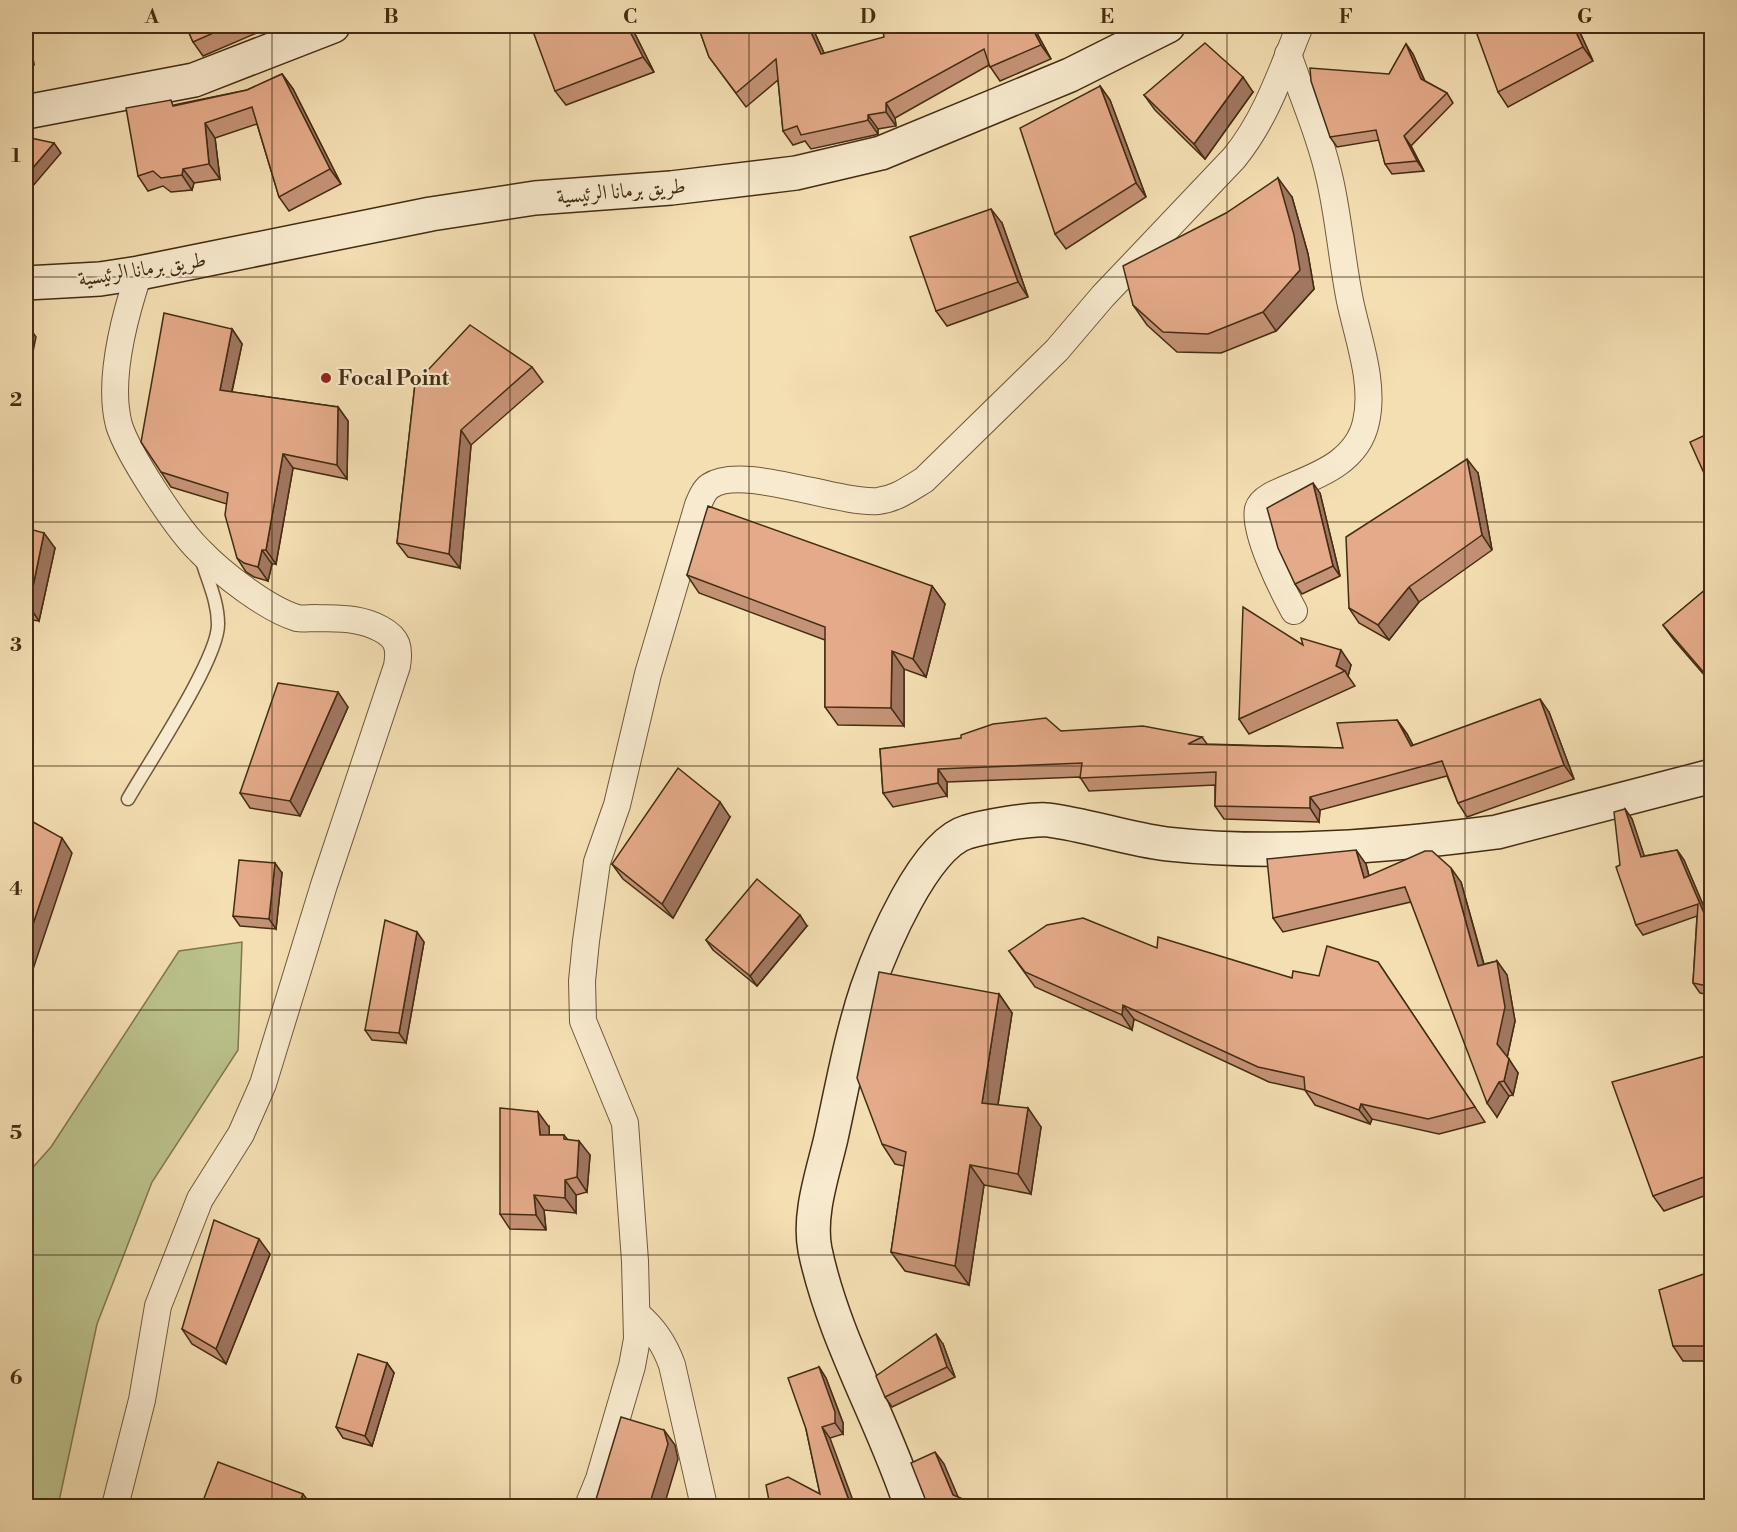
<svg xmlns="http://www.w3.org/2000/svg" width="1737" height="1532" font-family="'Libre Bodoni',Amiri,serif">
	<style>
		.green { fill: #bbc28c; stroke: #80774f; stroke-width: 1.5 }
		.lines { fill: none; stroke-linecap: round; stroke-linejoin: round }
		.lane-casing { stroke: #70593a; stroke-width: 15 }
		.street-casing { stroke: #70593a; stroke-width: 28 }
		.secondary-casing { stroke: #442c12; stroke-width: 36 }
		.lane { stroke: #f8eace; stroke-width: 12 }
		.street { stroke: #f8eace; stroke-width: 26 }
		.secondary { stroke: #f8eace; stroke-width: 33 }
		.wall { fill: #c49276; stroke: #442c12; stroke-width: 1.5 }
		.shaded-wall { fill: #a07760; stroke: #442c12; stroke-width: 1.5 }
		.building { fill: #e4aa89; stroke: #442c12; stroke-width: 1.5 }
		.grid { fill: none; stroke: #442c12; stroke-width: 1.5; stroke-opacity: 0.55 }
		.poi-dot { fill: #8f2418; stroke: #f8eace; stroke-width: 2 }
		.labels { text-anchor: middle; stroke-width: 4.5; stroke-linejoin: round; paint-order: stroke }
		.street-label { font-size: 21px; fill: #442c12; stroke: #f8eace }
		.poi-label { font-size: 21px; font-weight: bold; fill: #442c12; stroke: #f8eace; text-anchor: start }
		.neatline { fill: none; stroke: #442c12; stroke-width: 2 }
		.grid-label { font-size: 20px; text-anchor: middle; font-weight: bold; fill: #442c12 }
	</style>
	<rect width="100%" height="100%" fill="#f4dfb3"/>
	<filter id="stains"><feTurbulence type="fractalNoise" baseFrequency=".00333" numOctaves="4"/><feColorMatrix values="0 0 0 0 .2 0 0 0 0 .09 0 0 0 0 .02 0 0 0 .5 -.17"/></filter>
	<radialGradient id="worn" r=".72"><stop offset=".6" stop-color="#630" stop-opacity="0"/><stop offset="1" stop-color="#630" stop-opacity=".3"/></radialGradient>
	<polygon class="green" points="242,942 238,1050 152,1182 97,1324 58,1506 26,1506 26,1175 51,1147 179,951"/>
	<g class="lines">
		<g class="lane-casing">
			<path id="lane" d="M128,799C148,764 219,658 218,624C218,600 207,580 201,557"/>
		</g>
		<g class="street-casing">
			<g id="street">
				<path d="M1288,54C1302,95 1321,138 1330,180C1339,220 1342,261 1350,301C1358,339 1375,383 1366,422C1353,483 1265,483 1258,509C1253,532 1283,591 1294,611"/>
				<path d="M637,1314C654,1329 664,1343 672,1365L704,1506"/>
				<path d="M115,1506L142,1400L158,1306L200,1199L241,1134L263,1084L324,885L397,666C400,648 398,638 381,629C359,617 339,619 315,618C309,618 302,619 297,618C267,609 221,573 200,551C177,529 128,454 119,425C107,380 125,315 139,273"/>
				<path d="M588,1506L599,1479L632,1366L637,1339L635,1261L625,1123L583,1021L582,981L586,941L597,862L617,805L648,674L698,505C701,498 704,490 710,486C742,464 837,504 878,501C896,499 909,489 924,480L1057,350L1103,296L1234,158C1266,119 1281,72 1300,26"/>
			</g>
		</g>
		<g class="secondary-casing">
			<g id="secondary">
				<polyline points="26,112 194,80 333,26"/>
				<polyline points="26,283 100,279 139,273 431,214 535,198 671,188 796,173 881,153 1070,75 1168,26"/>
				<path d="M911,1506C883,1420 834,1340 815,1250C808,1214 823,1173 831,1138C842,1088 851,1037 867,989C881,949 924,844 967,832C983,827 1033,818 1048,820C1088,825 1127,839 1167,844C1276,856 1388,846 1497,832L1712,776"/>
			</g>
		</g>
		<use href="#lane" class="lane"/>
		<use href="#street" class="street"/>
		<use href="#secondary" class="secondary"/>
	</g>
	<g class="wall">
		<polygon points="26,26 34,65 26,67"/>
		<polygon points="186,26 273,26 203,56 193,42"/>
		<polygon points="698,26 816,26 813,29 824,53 1033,26 1051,59 1000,81 989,65 895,118 896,126 878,129 878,134 875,135 811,149 805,141 793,145 783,131 778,80 746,107 709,57"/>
		<polygon points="1577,26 1593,61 1508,107 1498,92"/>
		<polygon points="633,30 654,72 566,105 555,91"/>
		<polygon points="1406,44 1413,54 1425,81 1447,93 1453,103 1411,146 1424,171 1392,174 1385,164 1379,140 1337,147 1330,137 1389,74"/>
		<polygon points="282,74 293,89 341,184 289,211 279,197 257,124 215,138 220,179 194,183 192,190 171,192 163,186 148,191 138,176 174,105 247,90"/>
		<polygon points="1100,86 1110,100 1146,197 1066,249 1055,234"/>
		<polygon points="1253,92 1205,159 1155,110 1144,95"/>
		<polygon points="1292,197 1308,254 1314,289 1276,331 1221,353 1177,352 1147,325 1133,305"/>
		<polygon points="1002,223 1028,297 947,326 936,311"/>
		<polygon points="232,329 242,344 232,392 338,407 348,421 347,479 293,468 276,564 272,564 268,581 254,577 246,572 237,558 227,504 171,487 161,472"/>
		<polygon points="532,367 543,382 471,445 460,568 408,557 397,543 415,384"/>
		<polygon points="1478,473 1492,550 1419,602 1389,640 1359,623 1349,608"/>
		<polygon points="1320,493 1340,576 1302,594 1295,584"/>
		<polygon points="26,528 55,548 39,621 26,619"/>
		<polygon points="687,575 932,586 945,604 926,677 904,669 904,726 838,725 825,707 825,640 699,593"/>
		<polygon points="1712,584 1712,684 1674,640 1663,625"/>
		<polygon points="1303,645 1351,665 1348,676 1355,686 1249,734 1239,719"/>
		<polygon points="348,707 300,816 250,808 240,793"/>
		<polygon points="1549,712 1574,779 1467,817 1458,803 1447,776 1320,810 1319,822 1224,819 1215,806 1215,785 1089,791 1080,777 947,782 947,796 893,807 883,793 880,749 1061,731 1202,737 1207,744 1343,748 1397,720 1407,734 1413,745"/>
		<polygon points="1625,809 1632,819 1644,856 1677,850 1684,860 1712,926 1712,995 1700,993 1693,983 1697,916 1643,935 1636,925 1620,865"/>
		<polygon points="730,817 673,918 623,879 612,864"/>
		<polygon points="1366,864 1369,876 1461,882 1484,964 1497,961 1507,975 1515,1021 1507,1058 1518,1073 1513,1095 1509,1096 1497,1117 1411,902 1283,932 1273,918"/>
		<polygon points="282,873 276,929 240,926 233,916"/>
		<polygon points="807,926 757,986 713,950 706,940"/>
		<polygon points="424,942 406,1043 372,1040 365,1030"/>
		<polygon points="1157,948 1292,978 1319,976 1378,962 1485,1122 1439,1134 1372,1119 1370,1124 1315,1105 1305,1090 1269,1082 1134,1019 1132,1030 1035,987 1009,951"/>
		<polygon points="999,994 1012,1013 998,1105 1041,1127 1031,1194 984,1185 969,1285 905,1271 891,1252 904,1166 895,1164 882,1144"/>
		<polygon points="1712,1058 1712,1193 1664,1211 1653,1196"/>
		<polygon points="549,1127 549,1135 564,1135 568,1140 590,1155 587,1192 576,1195 576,1213 544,1210 546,1230 510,1229 500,1214"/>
		<polygon points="270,1254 226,1364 192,1344 182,1329"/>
		<polygon points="1712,1271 1712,1361 1683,1361 1673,1346"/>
		<polygon points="943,1344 955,1377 892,1407 885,1397"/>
		<polygon points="387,1363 394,1373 372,1446 343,1438 336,1427"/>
		<polygon points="819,1367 826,1378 843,1423 843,1434 830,1438 820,1494 806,1429"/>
	</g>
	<g class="shaded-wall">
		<polygon points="26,26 29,26 34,65 26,53"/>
		<polygon points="627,26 630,26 633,30 654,72 643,57"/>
		<polygon points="808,26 810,26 813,29 831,68 821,54"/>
		<polygon points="1031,26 1033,26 1051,59 1041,45"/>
		<polygon points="1573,26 1577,26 1593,61 1583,47"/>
		<polygon points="1406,44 1413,54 1428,89 1421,79"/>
		<polygon points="282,74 293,89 341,184 330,169"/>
		<polygon points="1243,77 1253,92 1205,159 1194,144"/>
		<polygon points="1100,86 1110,100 1146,197 1136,183"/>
		<polygon points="886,103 895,118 896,126 886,112"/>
		<polygon points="868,115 878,129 878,134 868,120"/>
		<polygon points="205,123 215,138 220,179 209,164"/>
		<polygon points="1404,136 1411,146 1424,171 1417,161"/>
		<polygon points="54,143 61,153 26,194 26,176"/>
		<polygon points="183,169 194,183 192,190 182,175"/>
		<polygon points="1278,178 1292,197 1308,254 1314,289 1276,331 1263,312"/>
		<polygon points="991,209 1002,223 1028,297 1018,282"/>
		<polygon points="29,327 36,337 27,381 26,379 26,343"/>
		<polygon points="232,329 242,344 229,404 220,390"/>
		<polygon points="338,407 348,421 347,479 337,465"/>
		<polygon points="461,430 471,445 460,568 449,554"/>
		<polygon points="283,454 293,468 276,564 266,550"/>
		<polygon points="1467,459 1478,473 1492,550 1482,535"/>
		<polygon points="1313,483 1320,493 1340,576 1333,566"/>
		<polygon points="44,533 55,548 39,621 29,606"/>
		<polygon points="262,550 272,564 268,581 258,567"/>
		<polygon points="932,586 945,604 926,677 913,659"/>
		<polygon points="1409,587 1419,602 1389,640 1378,625"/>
		<polygon points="1341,650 1351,665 1348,676 1345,671 1336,666"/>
		<polygon points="892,651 904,669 904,726 891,708"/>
		<polygon points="338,692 348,707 300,816 290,801"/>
		<polygon points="1540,699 1549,712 1574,779 1564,765"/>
		<polygon points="1397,720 1407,734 1420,759 1411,746"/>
		<polygon points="938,769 947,782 947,796 938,783"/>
		<polygon points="1310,797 1320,810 1319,822 1310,808"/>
		<polygon points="720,802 730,817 673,918 662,904"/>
		<polygon points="1625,809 1632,819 1648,867 1641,857"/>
		<polygon points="62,838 72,853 26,990 26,945"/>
		<polygon points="1356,850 1366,864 1373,892 1364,878"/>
		<polygon points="1677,850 1684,860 1712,926 1712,932"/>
		<polygon points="275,863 282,873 276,929 269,919"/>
		<polygon points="1451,868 1461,882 1488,980 1478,966"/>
		<polygon points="800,915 807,926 757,986 750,976"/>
		<polygon points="417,932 424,942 406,1043 399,1033"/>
		<polygon points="1497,961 1507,975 1515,1021 1507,1058 1497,1044"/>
		<polygon points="999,994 1012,1013 995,1123 982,1103"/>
		<polygon points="1123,1005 1134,1019 1132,1030 1122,1015"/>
		<polygon points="1509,1059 1518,1073 1513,1095 1504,1081"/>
		<polygon points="1499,1082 1509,1096 1497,1117 1487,1103"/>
		<polygon points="1361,1104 1372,1119 1370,1124 1359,1110"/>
		<polygon points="1028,1108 1041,1127 1031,1194 1018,1174"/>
		<polygon points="538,1112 549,1127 550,1150 540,1135"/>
		<polygon points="579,1141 590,1155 587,1192 577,1177"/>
		<polygon points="970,1165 984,1185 969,1285 955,1266"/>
		<polygon points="565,1180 576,1195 576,1213 565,1198"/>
		<polygon points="534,1195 544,1210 546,1230 536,1215"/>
		<polygon points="259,1239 270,1254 226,1364 216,1349"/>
		<polygon points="936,1334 943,1344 955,1377 947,1367"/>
		<polygon points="387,1363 394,1373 372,1446 365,1436"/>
		<polygon points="819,1367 826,1378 843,1423 843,1434 835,1423"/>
		<polygon points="822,1427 830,1438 855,1506 851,1506"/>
		<polygon points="664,1430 675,1445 678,1459 664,1506 649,1506"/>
		<polygon points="935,1452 944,1464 962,1506 953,1495"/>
		<polygon points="303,1494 312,1506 298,1506"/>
	</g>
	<g class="building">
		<polygon points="186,26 229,26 193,42"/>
		<polygon points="531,26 627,26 643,57 555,91"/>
		<polygon points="698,26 808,26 821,54 884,37 882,26 950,26 952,28 954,26 1031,26 1041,45 990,67 984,49 886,103 886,112 868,115 868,120 865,121 801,135 797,126 783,131 776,59 736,93 709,57"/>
		<polygon points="1474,26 1573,26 1583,47 1498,92"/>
		<polygon points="1205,43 1243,77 1194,144 1144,95"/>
		<polygon points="1406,44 1421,79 1447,93 1404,136 1417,161 1385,164 1376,130 1330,137 1311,81 1310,68 1389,74"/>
		<polygon points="282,74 330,169 279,197 252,107 205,123 209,164 183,169 182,175 161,178 153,171 138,176 126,108 171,100 173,106 247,90"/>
		<polygon points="1100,86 1136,183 1055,234 1020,128"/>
		<polygon points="26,137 54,143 26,176"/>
		<polygon points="1278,178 1294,235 1300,270 1263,312 1208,334 1163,332 1133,305 1123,266 1226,213"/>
		<polygon points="991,209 1018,282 936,311 910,237"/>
		<polygon points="164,313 232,329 220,390 338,407 337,465 283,454 266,550 262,550 258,567 244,563 237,558 225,515 228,493 161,472 141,442"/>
		<polygon points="470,325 532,367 461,430 449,554 397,543 415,384"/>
		<polygon points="26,326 29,327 26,343"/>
		<polygon points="1712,432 1712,491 1690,442"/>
		<polygon points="1467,459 1482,535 1409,587 1378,625 1349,608 1346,537"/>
		<polygon points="1313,483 1333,566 1295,584 1278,548 1267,508"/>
		<polygon points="708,506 932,586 913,659 892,651 891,708 825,707 825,627 687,575"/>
		<polygon points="26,528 44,533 29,606 26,605"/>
		<polygon points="1712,584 1712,682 1663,625"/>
		<polygon points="1243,607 1303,645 1301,638 1341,650 1336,666 1345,671 1239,719"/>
		<polygon points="278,683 338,692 290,801 240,793"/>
		<polygon points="1540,699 1564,765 1458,803 1442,761 1310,797 1310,808 1215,806 1216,772 1080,778 1082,763 938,769 938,783 883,793 880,749 961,738 961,735 993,724 1046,718 1061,731 1143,726 1202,737 1188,744 1343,748 1337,723 1397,720 1411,746"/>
		<polygon points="678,768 720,802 662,904 612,864"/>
		<polygon points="1625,809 1641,857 1677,850 1712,932 1712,987 1693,983 1698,904 1636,925 1616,867 1620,865 1614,812"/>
		<polygon points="26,818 62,838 26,945"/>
		<polygon points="1356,850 1364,878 1425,851 1432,851 1451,868 1478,966 1497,961 1505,1007 1497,1044 1509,1059 1504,1081 1499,1082 1487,1103 1405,887 1273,918 1267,859"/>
		<polygon points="239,860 275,863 269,919 233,916"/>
		<polygon points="757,879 800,915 750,976 706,940"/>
		<polygon points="1083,918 1157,948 1158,937 1292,978 1293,971 1319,976 1327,946 1378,962 1475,1107 1428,1119 1361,1104 1359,1110 1305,1090 1304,1077 1258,1067 1123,1005 1122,1015 1025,972 1009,951 1047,925"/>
		<polygon points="385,920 417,932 399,1033 365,1030"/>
		<polygon points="879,972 999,994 982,1103 1028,1108 1018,1174 970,1165 955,1266 891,1252 906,1152 882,1144 857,1078"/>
		<polygon points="1709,1055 1712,1061 1712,1174 1653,1196 1612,1082"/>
		<polygon points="500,1108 538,1112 540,1135 564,1135 564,1139 579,1141 577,1177 565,1180 565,1198 534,1195 536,1215 500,1214"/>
		<polygon points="214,1220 259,1239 216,1349 182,1329"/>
		<polygon points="1712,1271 1712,1346 1673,1346 1659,1290"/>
		<polygon points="936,1334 947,1367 885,1397 876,1376"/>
		<polygon points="358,1354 387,1363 365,1436 336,1427"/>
		<polygon points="819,1367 835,1412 835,1423 822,1427 851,1506 770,1506 766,1485 788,1477 820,1494 806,1429 788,1378"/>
		<polygon points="621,1417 664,1430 668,1444 649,1506 594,1506"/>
		<polygon points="935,1452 953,1495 980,1506 928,1506 911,1463"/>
		<polygon points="218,1462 303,1494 298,1506 201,1506"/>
	</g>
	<path class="grid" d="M272,26V1506M510,26V1506M749,26V1506M988,26V1506M1227,26V1506M1465,26V1506M26,277H1712M26,522H1712M26,766H1712M26,1010H1712M26,1255H1712"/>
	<circle class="poi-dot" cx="326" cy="378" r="6"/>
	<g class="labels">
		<g class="street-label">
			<text transform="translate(621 191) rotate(-5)" y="7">طريق برمانا الرئيسية</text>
			<text transform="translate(142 269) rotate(-9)" y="7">طريق برمانا الرئيسية</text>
		</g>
		<g class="poi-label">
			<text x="338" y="385">Focal Point</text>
		</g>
	</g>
	<rect width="1737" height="1532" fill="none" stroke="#f4dfb3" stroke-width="66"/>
	<rect x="33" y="33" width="1671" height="1466" class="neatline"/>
	<g class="grid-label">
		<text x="152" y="23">A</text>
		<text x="391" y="23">B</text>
		<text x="630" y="23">C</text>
		<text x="868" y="23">D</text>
		<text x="1107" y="23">E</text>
		<text x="1346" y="23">F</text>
		<text x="1585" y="23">G</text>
		<text x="16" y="162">1</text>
		<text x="16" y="406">2</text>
		<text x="16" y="651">3</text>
		<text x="16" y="895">4</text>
		<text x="16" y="1139">5</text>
		<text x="16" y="1384">6</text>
	</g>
	<rect width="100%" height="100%" filter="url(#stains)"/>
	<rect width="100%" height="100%" fill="url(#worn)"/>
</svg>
